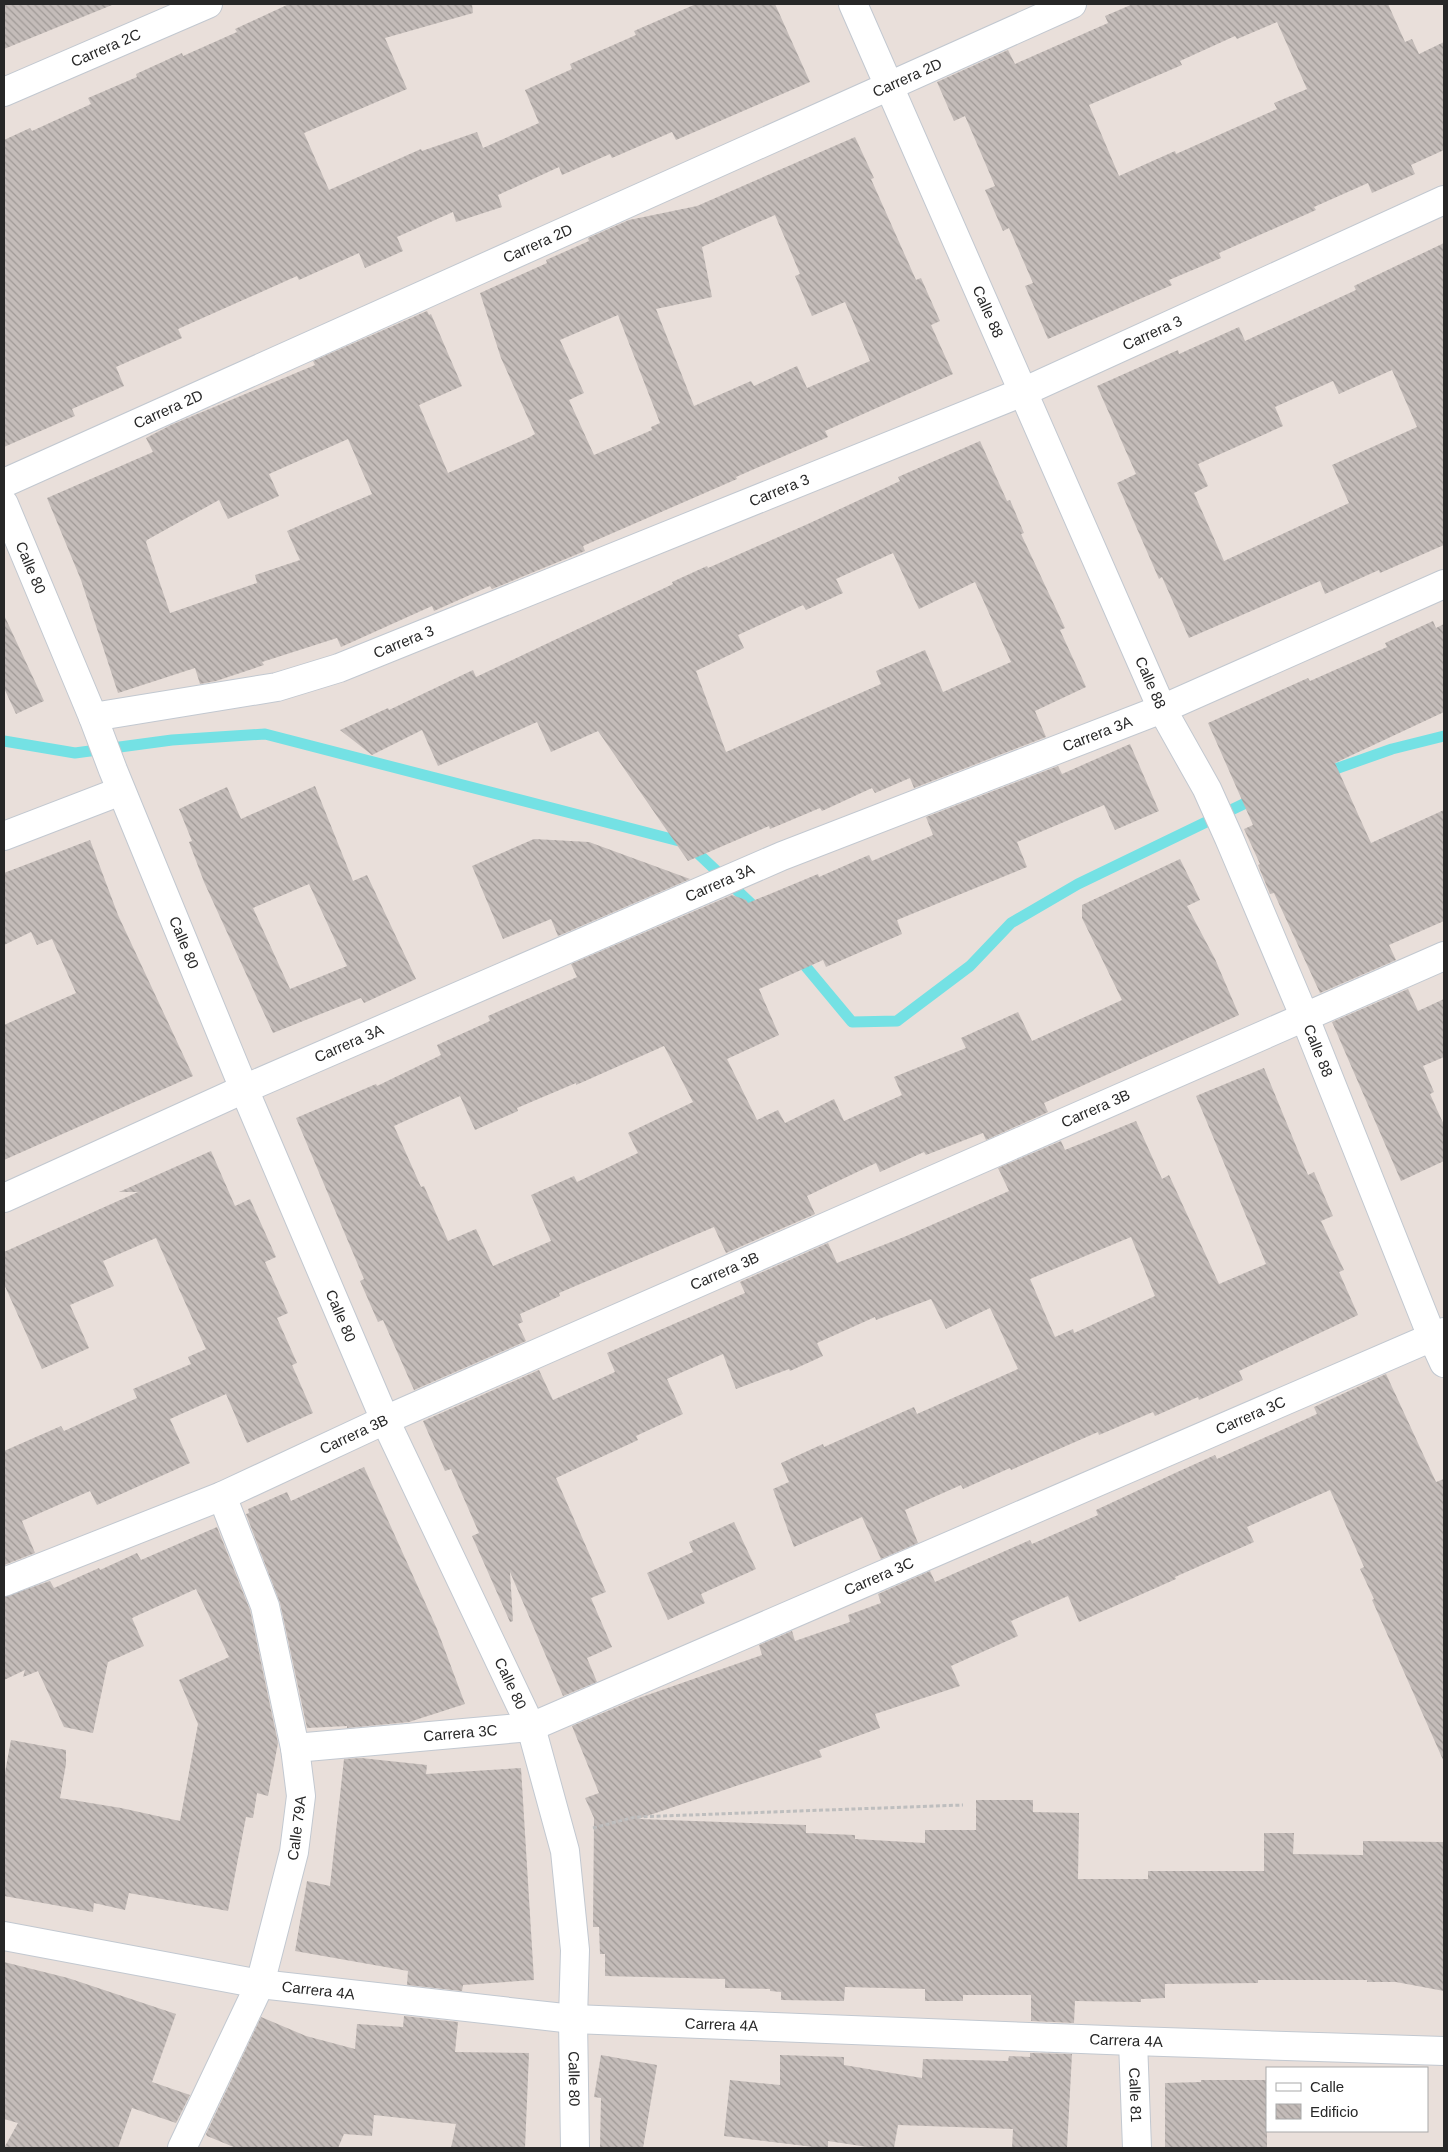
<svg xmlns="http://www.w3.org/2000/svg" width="1448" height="2152" font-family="Helvetica,sans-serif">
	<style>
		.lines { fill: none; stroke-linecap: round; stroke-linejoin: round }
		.stream { stroke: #74e1e4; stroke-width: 11 }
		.building { fill: url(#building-back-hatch); fill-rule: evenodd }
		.street-casing { stroke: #c2c8d0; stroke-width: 30 }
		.path { stroke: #bebebe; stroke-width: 3; stroke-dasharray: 4 2.5; stroke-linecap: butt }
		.street { stroke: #fff; stroke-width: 28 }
		.labels { text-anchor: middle; stroke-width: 4.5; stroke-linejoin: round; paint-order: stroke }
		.street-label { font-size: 15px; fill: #272727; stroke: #fff }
	</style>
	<defs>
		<pattern id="building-back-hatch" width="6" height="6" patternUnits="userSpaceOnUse" patternTransform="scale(1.25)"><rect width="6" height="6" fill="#c4bcb9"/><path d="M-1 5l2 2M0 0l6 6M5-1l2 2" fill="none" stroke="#9f9996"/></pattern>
	</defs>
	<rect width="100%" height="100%" fill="#e9dfda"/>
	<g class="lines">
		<g class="stream">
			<polyline points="4,741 75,753 172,740 265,734 687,843 761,913"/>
			<polyline points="1324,773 1392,749 1444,736"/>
			<polyline points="797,956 852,1022 897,1021 970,966 1011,923 1078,884 1258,797"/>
		</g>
	</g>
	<g class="building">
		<polygon points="4,4 112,4 112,5 4,49"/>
		<polygon points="289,4 472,4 473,13 385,38 407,89 304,133 329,190 421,149 422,151 477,132 483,148 539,123 525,90 572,69 570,64 636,35 634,31 696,4 775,4 810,82 676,140 672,132 612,158 610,154 562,175 559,167 498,195 502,207 456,222 453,212 397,237 403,251 365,268 359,253 299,280 297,276 178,329 182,338 116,367 124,386 72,409 75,416 4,447 4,140 30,128 32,131 91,104 88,98 137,77 136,74 182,53 183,56 237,32 235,29"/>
		<path d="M1133,4H1388L1405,42L1412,39L1419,54L1444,42V150L1411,165L1415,174L1372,193L1368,183L1314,207L1316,210L1219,253L1221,258L1169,280L1172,285L1048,339L1025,286L1033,283L1009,228L1003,231L985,190L995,186L965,116L954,121L937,82L1008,50L1015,64L1108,23L1105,16ZM1277,22L1307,89L1274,103L1277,109L1176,154L1175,151L1119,176L1089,105L1182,65L1180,61L1235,36L1237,39Z"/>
		<path d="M855,137L874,178L871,179L916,280L921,278L940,321L931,325L953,374L825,431L828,437L736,477L737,479L583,546L585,551L492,589L490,586L434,611L432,606L341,647L337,638L262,662L264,665L216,681L200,684L195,668L118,693L81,580L47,498L153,452L146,438L171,425L315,365L313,361L427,311L429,315L431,314L462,386L419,405L448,473L528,438L535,434L501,358L480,293L547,263L546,260L589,241L588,238L629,220L697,206ZM775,215L800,274L795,276L812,316L845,302L870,361L807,388L797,366L754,386L751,381L694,406L656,309L712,297L702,247ZM618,315L660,423L651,427L652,430L594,455L569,400L584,393L560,340ZM348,439L372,494L287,531L300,560L255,575L257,583L170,613L146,542L147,540L219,500L228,519L279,496L269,474Z"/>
		<path d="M1444,243V545L1380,573L1379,570L1325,594L1320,581L1189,638L1162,577L1159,579L1117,483L1136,474L1097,386L1178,350L1179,354L1239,327L1245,341L1356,290L1354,286ZM1392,370L1417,427L1332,465L1349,503L1224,561L1194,493L1208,486L1198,464L1283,426L1275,407L1333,381L1339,394Z"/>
		<path d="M980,441L1007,501L1010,500L1024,533L1021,534L1065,628L1060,630L1086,687L1035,711L1046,737L914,788L910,778L875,793L872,788L822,811L820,808L770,829L769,826L688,861L598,731L551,752L537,722L438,766L422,730L372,755L340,730L388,708L389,710L473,670L476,677L673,584L672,582L707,566L708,568L810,523L900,481L898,477ZM893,553L919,609L975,582L1011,662L943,692L925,650L876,671L881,684L726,752L696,671L744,648L738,635L803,605L806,610L843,593L836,579Z"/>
		<polygon points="4,615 44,701 16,714 4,688"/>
		<polygon points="1433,621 1436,628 1444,624 1444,712 1335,763 1371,843 1444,810 1444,921 1389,945 1396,960 1320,993 1274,893 1270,894 1258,865 1260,864 1244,829 1253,825 1208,723 1308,678 1310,681 1387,647 1385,643"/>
		<path d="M1130,744L1159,811L1115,830L1104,805L1017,842L1027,867L897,920L902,934L826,967L823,960L759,989L779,1035L727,1059L757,1120L778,1110L785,1123L834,1099L844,1121L902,1095L894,1077L966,1048L961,1038L1018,1012L1032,1041L1122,1000L1082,918V905L1180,859L1200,900L1187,906L1215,959L1239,1015L1044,1103L1048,1112L986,1140L983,1133L926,1155L924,1152L880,1172L876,1163L807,1196L815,1214L726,1253L714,1227L559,1293L560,1296L520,1314L523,1322L518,1324L526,1341L414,1390L383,1320L378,1322L360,1281L364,1279L296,1118L376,1084L377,1086L441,1055L437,1045L490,1021L488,1016L577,977L571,964L732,895L746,900L748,903L818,874L819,877L869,855L872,861L933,835L926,817L1058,766L1062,774ZM664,1046L693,1102L628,1133L638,1153L577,1182L574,1176L531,1195L551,1241L493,1266L476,1229L448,1241L424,1186L421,1187L394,1126L460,1096L475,1130L518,1111L517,1108L576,1083V1085Z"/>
		<path d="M315,786L353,881L367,875L416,979L364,1003L361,998L273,1033L204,882L189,842L192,841L179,809L227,787L241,819ZM309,884L347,966L290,989L253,908Z"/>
		<polygon points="534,839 589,842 690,879 558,936 551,919 503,939 472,866"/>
		<polygon points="90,840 118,915 193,1076 4,1160 4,1025 76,993 52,939 37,945 31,932 4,945 4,873"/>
		<polygon points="1408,989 1418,1011 1444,999 1444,1057 1423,1066 1434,1092 1430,1094 1444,1125 1444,1161 1401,1181 1332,1022"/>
		<path d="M1264,1068L1308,1175L1314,1172L1333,1216L1321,1221L1344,1270L1339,1272L1358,1315L1239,1371L1243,1380L1199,1400L1198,1397L1155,1416L1153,1412L1099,1435L1098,1432L1011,1470L1010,1468L963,1489L961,1485L905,1510L918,1543L881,1559L862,1517L794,1547L773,1489L789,1482L781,1463L823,1444L824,1447L914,1407L917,1414L1018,1369L990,1308L946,1329L931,1299L876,1320L875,1317L817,1343L823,1356L790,1371L789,1369L736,1389L723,1354L667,1379L683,1414L636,1436L638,1440L556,1478L606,1592L591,1598L612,1647L587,1658L597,1682L563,1696L510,1572L513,1621L510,1622L472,1536L479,1533L451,1469L445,1471L423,1421L539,1370L553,1400L615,1372L607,1353L745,1293L740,1282L828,1243L837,1263L904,1237L1009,1191L998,1168L1061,1141L1065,1150L1136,1121L1162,1179L1169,1175L1219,1284L1266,1264L1196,1096ZM1131,1237L1155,1296L1074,1333L1073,1329L1055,1337L1030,1279Z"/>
		<polygon points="211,1151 235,1206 250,1199 276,1257 265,1262 288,1313 277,1318 297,1363 292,1365 313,1413 247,1443 226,1394 170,1419 190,1463 97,1505 90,1491 22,1521 35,1553 4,1565 4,1451 61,1426 64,1431 137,1398 133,1389 191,1364 188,1357 206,1349 156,1238 103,1261 114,1286 70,1305 89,1348 42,1369 4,1284 4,1252 138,1192 119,1192"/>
		<polygon points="1386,1374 1436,1482 1444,1479 1444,1762 1372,1600 1374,1599 1360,1569 1364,1567 1330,1490 1247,1527 1254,1542 1175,1577 1176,1579 1079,1622 1068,1596 1011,1621 1018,1636 951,1666 960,1686 875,1714 880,1728 819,1750 822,1757 638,1819 806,1825 806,1833 855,1835 855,1839 925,1843 925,1830 976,1830 976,1800 1033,1800 1033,1812 1079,1813 1078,1879 1148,1879 1148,1871 1264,1871 1264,1833 1294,1833 1293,1854 1363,1855 1363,1841 1444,1842 1444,1991 1396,1982 1367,1982 1367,1980 1258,1980 1258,1983 1165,1984 1165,1998 1141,1999 1141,2002 1075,2001 1074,2023 1031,2021 1031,1995 963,1995 963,2001 925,2001 925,1989 845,1987 844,2001 781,2000 781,1992 770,1991 770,1989 725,1988 725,1979 605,1976 605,1954 600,1954 599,1927 593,1927 594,1818 585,1798 599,1793 572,1726 636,1699 762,1655 759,1645 792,1631 795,1641 850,1622 848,1615 881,1603 878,1594 930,1571 935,1582 1030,1540 1032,1544 1098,1515 1096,1510 1173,1474 1215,1455 1217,1459 1317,1414 1314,1407"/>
		<polygon points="364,1467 437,1629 465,1704 409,1722 347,1728 347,1726 307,1728 280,1603 246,1514 249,1513 248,1509 287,1492 291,1501"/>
		<polygon points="734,1522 756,1569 701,1594 705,1603 668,1620 647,1573 693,1552 689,1542"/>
		<polygon points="217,1527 250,1610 278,1743 268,1796 257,1793 253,1818 246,1817 228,1911 129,1893 125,1910 94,1903 93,1912 4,1896 4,1778 11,1740 66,1750 66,1764 60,1798 121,1808 180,1821 198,1724 179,1680 229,1657 196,1589 132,1618 144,1646 108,1662 93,1733 64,1727 38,1671 23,1677 25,1670 4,1680 4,1597 50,1581 54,1588 99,1568 100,1570 137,1553 141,1560"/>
		<polygon points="361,1758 427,1765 426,1774 521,1768 534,1980 463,1985 462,1991 407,1985 408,1971 295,1951 307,1881 330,1886 344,1759"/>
		<polygon points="4,1962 68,1978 176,2014 152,2082 190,2095 176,2123 132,2108 118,2148 4,2148 18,2123 4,2119"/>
		<polygon points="404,2016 458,2022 455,2052 529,2053 525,2148 451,2148 456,2124 374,2115 372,2136 344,2134 338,2148 236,2148 207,2136 206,2134 261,2017 306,2036 355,2049 357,2024 403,2027"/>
		<polygon points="1030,2053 1072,2054 1067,2148 1012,2148 1013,2129 898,2125 894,2148 874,2148 828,2141 828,2148 822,2148 724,2136 730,2080 780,2085 780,2055 844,2057 844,2065 922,2078 923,2059 1008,2061 1009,2056 1030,2057"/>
		<polygon points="601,2055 657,2065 643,2148 600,2148 601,2098 594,2097"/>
		<polygon points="1201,2080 1267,2080 1267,2148 1165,2148 1165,2083 1201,2082"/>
	</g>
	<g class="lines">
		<g class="street-casing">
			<g id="street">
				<path id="s1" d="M853,4L1162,709L1207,789L1229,838L1305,1018L1432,1337L1444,1363"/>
				<path id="s2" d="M4,92L208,4"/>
				<path id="s3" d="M4,483L1072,4"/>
				<path id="s4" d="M4,504L93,717L113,770L244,1089L385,1420L531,1727L565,1851L575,1950L573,2019L575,2148"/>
				<path id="s5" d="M93,717L277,687L339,668L1023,392L1444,200"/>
				<polyline points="4,836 121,791"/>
				<path id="s6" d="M4,1198L244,1089L782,856L1162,709L1444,584"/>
				<path id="s7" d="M4,1582L222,1496L385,1420L1444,956"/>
				<path id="s8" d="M295,1748L531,1727L1444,1332"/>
				<path id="s9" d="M4,1936L260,1984L573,2019L1133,2041L1444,2051"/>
				<path id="s10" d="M1133,2041L1137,2148"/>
				<path id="s11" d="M182,2148L260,1984L294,1852L301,1796L295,1748L265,1606L222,1496"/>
			</g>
		</g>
		<polyline class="path" points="593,1828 635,1817 963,1805"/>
		<use href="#street" class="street"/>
	</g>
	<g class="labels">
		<g class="street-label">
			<text dy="5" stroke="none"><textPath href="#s2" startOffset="111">Carrera 2C</textPath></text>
			<text dy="5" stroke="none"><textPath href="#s3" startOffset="990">Carrera 2D</textPath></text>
			<text dy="5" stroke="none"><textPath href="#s3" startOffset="585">Carrera 2D</textPath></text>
			<text dy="5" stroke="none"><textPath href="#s1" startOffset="336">Calle 88</textPath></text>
			<text dy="5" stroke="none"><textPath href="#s5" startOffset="1131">Carrera 3</textPath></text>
			<text dy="5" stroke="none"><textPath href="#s3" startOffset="180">Carrera 2D</textPath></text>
			<text dy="5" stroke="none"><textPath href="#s5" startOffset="726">Carrera 3</textPath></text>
			<text dy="5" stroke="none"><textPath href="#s4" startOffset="69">Calle 80</textPath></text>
			<text dy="5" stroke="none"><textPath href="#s5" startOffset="321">Carrera 3</textPath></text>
			<text dy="5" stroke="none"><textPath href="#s1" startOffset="741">Calle 88</textPath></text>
			<text dy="5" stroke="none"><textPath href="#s6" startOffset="1188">Carrera 3A</textPath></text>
			<text dy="5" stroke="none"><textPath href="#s6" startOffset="782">Carrera 3A</textPath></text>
			<text dy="5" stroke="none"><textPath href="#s4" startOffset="474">Calle 80</textPath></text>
			<text dy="5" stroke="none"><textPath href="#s6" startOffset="378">Carrera 3A</textPath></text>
			<text dy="5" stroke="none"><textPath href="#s1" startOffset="1146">Calle 88</textPath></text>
			<text dy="5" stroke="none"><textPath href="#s7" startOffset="1190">Carrera 3B</textPath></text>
			<text dy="5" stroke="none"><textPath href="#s7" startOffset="785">Carrera 3B</textPath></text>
			<text dy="5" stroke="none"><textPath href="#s4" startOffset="879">Calle 80</textPath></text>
			<text dy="5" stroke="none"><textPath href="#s8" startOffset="1021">Carrera 3C</textPath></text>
			<text dy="5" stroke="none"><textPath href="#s7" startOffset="380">Carrera 3B</textPath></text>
			<text dy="5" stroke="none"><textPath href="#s8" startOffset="616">Carrera 3C</textPath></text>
			<text dy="5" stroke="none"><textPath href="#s4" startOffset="1284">Calle 80</textPath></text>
			<text dy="5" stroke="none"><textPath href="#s8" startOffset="166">Carrera 3C</textPath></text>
			<text dy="5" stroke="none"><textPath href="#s11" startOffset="342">Calle 79A</textPath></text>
			<text dy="5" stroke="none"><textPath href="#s9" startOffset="319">Carrera 4A</textPath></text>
			<text dy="5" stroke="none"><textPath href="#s9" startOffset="724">Carrera 4A</textPath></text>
			<text dy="5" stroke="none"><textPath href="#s9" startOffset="1129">Carrera 4A</textPath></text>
			<text dy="5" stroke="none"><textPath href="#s4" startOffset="1689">Calle 80</textPath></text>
			<text dy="5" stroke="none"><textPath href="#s10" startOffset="54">Calle 81</textPath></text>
		</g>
	</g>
	<rect width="1448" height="2152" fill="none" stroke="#272727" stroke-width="10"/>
	<rect x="1266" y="2067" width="162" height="65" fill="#ffffff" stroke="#a9a9a9"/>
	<rect x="1276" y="2083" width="25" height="8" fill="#ffffff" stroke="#a9a9a9"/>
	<text x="1310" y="2092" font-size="15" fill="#272727">Calle</text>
	<rect x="1276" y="2104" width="25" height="15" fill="url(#building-back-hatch)" stroke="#a9a9a9"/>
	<text x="1310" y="2117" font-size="15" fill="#272727">Edificio</text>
</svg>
